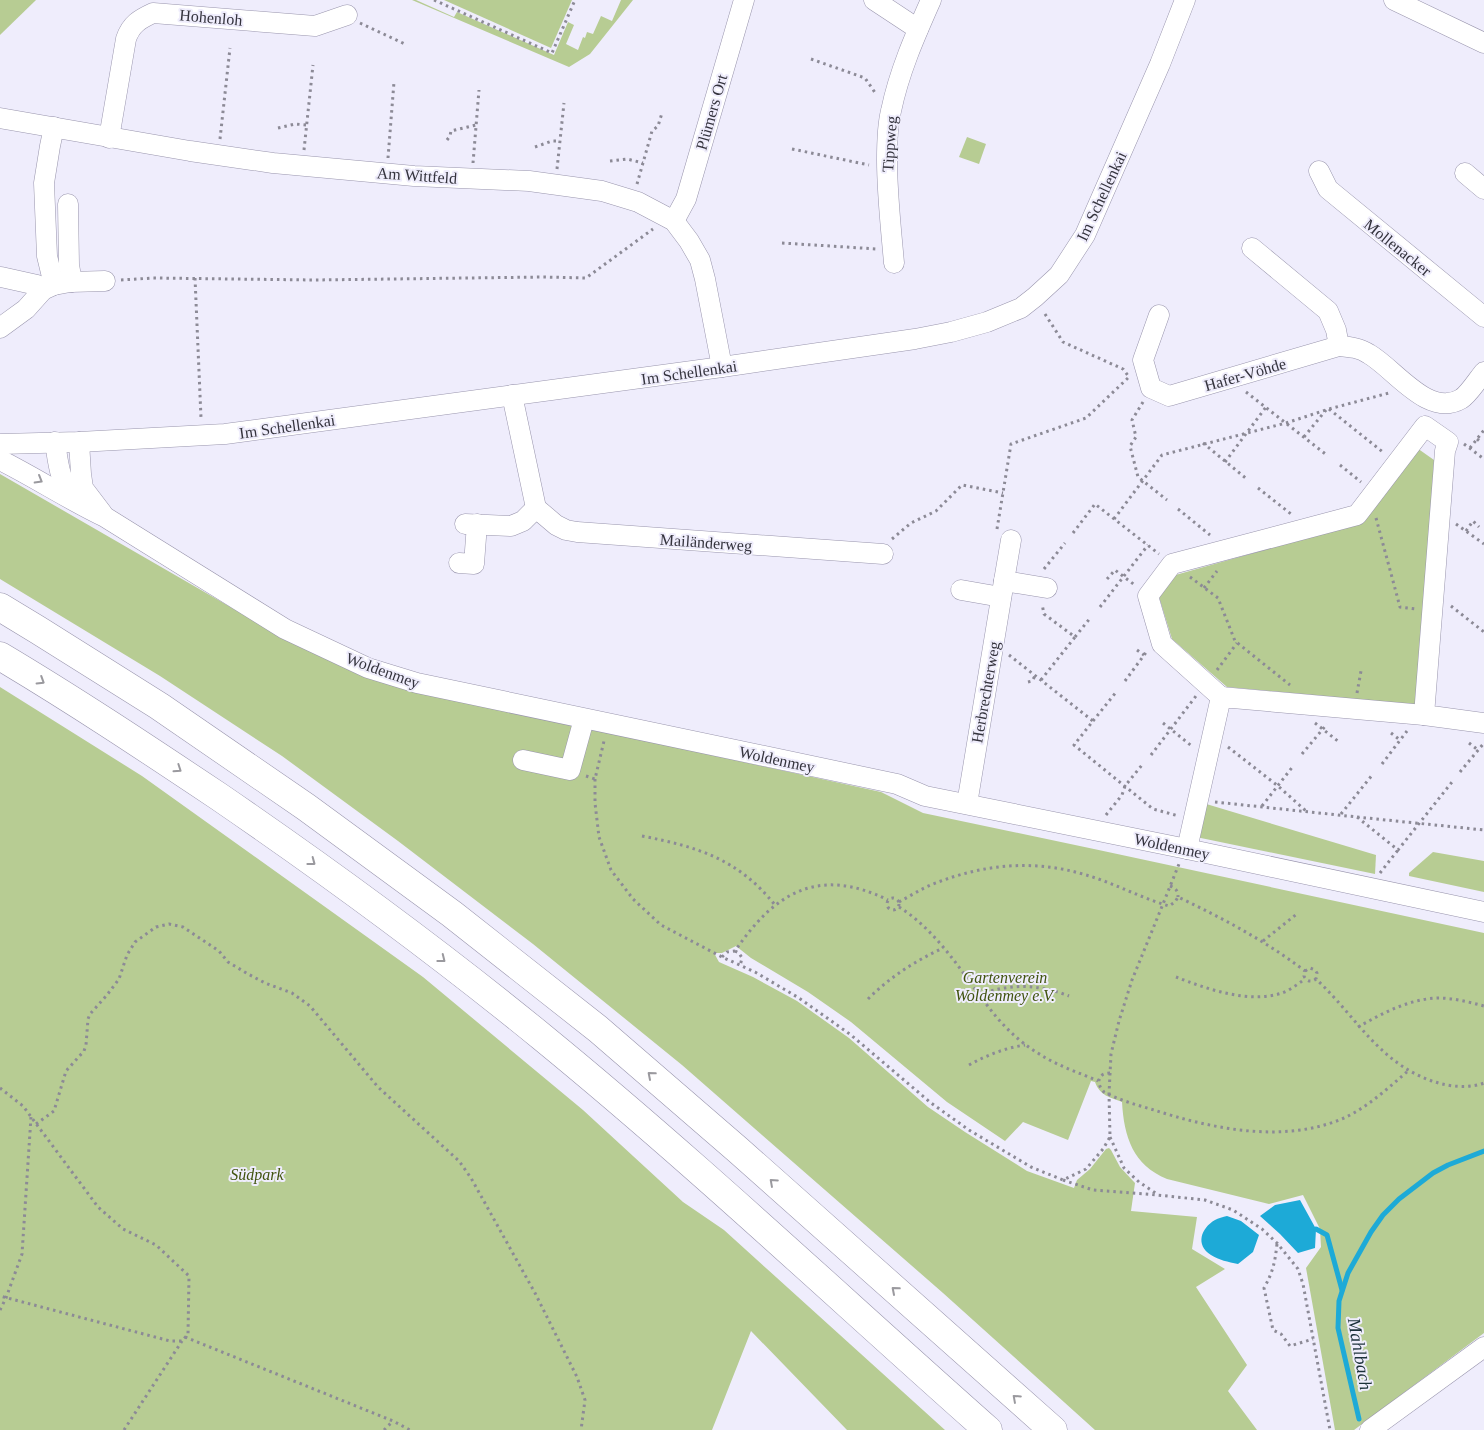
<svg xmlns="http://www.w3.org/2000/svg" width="1484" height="1430" font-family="Georgia,serif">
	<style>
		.green { fill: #b7cc93 }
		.water { fill: #1daad7 }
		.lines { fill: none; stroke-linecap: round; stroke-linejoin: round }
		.stream { stroke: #1daad7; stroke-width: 5 }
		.minor-casing { stroke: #9995ad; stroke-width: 21 }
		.highway-casing { stroke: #9995ad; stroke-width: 29 }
		.path { stroke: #8c8a96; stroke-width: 3; stroke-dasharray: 2.5 4; stroke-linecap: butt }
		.minor { stroke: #fff; stroke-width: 20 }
		.highway { stroke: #fff; stroke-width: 28 }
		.oneway { stroke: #9a999e }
		.labels { text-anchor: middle; stroke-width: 4; stroke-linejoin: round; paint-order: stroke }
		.street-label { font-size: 16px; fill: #34333d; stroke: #efedfc }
		.park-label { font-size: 16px; font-style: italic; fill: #40530e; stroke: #efedfc }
		.water-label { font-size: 18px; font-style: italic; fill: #1b3039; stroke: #efedfc }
	</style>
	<rect width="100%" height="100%" fill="#efedfc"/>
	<g class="green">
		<polygon points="0,0 36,0 0,35"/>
		<polygon points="412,0 416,0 454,17 457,12 554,55 568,22 574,25 566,44 578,50 583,37 585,38 587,32 593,34 601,16 612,21 621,0 633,0 590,54 569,67"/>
		<polygon points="444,0 572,0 551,48"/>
		<polygon points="967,137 986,144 979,164 959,157"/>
		<polygon points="1417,448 1434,460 1419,705 1227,687 1172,639 1159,597 1172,576 1359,523"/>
		<path d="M0,474L279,635L606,732L881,792L923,813L1094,849L1484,933V1333L1354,1430H1335L1306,1268L1321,1247L1320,1229L1303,1195L1269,1204L1167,1179C1133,1165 1124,1137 1122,1102C1110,1097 1100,1096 1095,1082L1091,1081L1068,1140L1023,1122L1005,1141L947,1102L851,1022L808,992L751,958L736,946L722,953H714L719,962L753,977L797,1001L849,1038L928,1107L965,1132L1027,1171L1074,1188L1077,1180L1090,1169L1106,1149L1109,1148L1111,1150L1120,1167L1135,1183L1131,1211L1197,1217L1192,1249L1225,1269L1196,1287L1247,1365L1228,1391L1257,1430H1095L943,1293L682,1065L533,944L398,841L282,756L160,676L0,579Z"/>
		<polygon points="0,687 142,776 423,977 583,1110 683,1202 724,1230 945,1430 847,1430 751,1331 712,1430 0,1430"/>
		<polygon points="1203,803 1376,855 1375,874 1196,837"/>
		<polygon points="1433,852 1484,861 1484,892 1409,876 1409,873"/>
	</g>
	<g class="water">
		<polygon points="1300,1200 1316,1229 1315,1248 1298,1253 1280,1234 1260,1216 1275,1205"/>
		<path d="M1227,1216L1241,1221L1259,1235L1253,1252L1238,1264C1228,1262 1219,1260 1211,1255C1195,1245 1201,1228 1215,1220C1218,1218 1223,1217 1227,1216Z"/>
	</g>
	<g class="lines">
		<g class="stream">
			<polyline points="1316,1229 1327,1235 1342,1290"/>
			<polyline points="1359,1419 1338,1328 1339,1301 1348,1273 1371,1232 1383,1215 1399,1199 1433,1173 1448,1165 1484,1151"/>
		</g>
		<g class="minor-casing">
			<g id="minor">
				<polyline points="874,0 918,29"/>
				<polyline points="1394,0 1484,43"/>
				<polyline points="0,118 190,151 273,163 414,176 529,181 602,191 638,202 674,221 689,241 700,260 705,279 722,367"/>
				<path d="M109,138L126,39C131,24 140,19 153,13L315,26L347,15"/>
				<polyline points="1319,171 1328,189 1484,317"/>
				<polyline points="1465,173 1484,189"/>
				<polyline points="68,204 69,265 72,282"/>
				<polyline points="674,221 686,199 744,0"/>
				<polyline points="1252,248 1328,311 1336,330 1339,346"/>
				<path d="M894,263C891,228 887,194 887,160C887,144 887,127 891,111C899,72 915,36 931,0"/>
				<polyline points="1,277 37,285 43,290"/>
				<polyline points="54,285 47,256 44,183 50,146 54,127"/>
				<path d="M1159,315L1143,360L1151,388L1169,396L1339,346C1351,347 1360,348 1369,354C1395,369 1428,418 1461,399C1469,394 1478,379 1484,372"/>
				<polyline points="0,328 26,309 43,290 54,285 70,282 105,281"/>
				<polyline points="512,395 536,508 556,525 566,530 577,532 883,554"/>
				<path d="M55,442C59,469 59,478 75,500"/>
				<polyline points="79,442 81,474 83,488 102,513"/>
				<polyline points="0,444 79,442 225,434 722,367 915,339 951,332 987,322 1021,308 1035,297 1059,275 1085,235 1160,64 1185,0"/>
				<path d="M0,460C36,478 69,500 105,517L285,629L368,668L417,683L897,784L925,796L1187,849L1484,912"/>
				<polyline points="465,524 511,526 523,521 536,508"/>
				<polyline points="1011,540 1004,581 1047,588"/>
				<polyline points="459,563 474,564 477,524"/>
				<polyline points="961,590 1001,597"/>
				<polyline points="1221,697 1162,644 1148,596 1172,564 1357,515 1425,426 1448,442 1445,451 1424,715 1484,723"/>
				<polyline points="523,760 570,770 584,719"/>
				<polyline points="967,804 1004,581"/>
				<polyline points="1187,849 1221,697 1424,715"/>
				<polyline points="1370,1430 1484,1347"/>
			</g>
		</g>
		<g class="highway-casing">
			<g id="highway">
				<polyline points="0,607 38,630 159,706 306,807 452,914 598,1029 738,1150 1053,1430"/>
				<path d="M0,656C74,700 146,748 218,796C329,872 438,952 542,1037C695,1162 840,1299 988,1430"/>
			</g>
		</g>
		<g class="path">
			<polyline points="434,0 552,53 575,0"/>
			<polyline points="360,23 405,44"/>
			<polyline points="811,59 865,78 876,94"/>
			<polyline points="278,128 295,124 307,125"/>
			<polyline points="220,139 230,48"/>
			<polyline points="447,140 450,136 451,131 476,125"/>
			<polyline points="535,147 552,141 560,141"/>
			<polyline points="792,149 869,165"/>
			<polyline points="304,150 313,65"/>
			<polyline points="388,158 394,82"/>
			<polyline points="610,161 627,159 643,163"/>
			<polyline points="473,163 479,90"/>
			<polyline points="557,169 564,103"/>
			<polyline points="637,184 652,131 658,126 662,113"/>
			<polyline points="782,243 877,249"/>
			<polyline points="195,278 201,418"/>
			<polyline points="121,280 153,278 315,280 544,277 586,278 653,229"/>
			<polyline points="1045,314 1063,342 1123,369 1129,377"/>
			<polyline points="1246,392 1328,456"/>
			<polyline points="1143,402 1132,420 1136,437 1130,446 1138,477 1167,500"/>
			<polyline points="1329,409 1384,453"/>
			<polyline points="1304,437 1326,410"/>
			<polyline points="1477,439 1482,443"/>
			<polyline points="1203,443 1248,480"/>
			<polyline points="1464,444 1484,459"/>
			<polyline points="1470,448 1484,430"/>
			<polyline points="1225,462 1266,407"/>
			<polyline points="1340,465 1361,482"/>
			<polyline points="1258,488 1291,514"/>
			<polyline points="1178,509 1210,535"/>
			<polyline points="1376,518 1400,607 1416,609"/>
			<polyline points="1114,519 1162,455 1286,423 1329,409 1389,393"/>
			<polyline points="1456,524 1484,544"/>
			<polyline points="997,529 1011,444 1086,418 1129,377"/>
			<polyline points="1466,531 1473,521 1479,527"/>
			<polyline points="1073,533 1095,504 1159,554"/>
			<polyline points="892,539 911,523 936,511 962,485 1003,493"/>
			<polyline points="1044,569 1065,543"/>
			<polyline points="1190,577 1218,598 1235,641 1290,685"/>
			<polyline points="1107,579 1115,570 1136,586"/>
			<polyline points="1204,588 1217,571"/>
			<polyline points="1451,606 1484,632"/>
			<polyline points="1100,607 1148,545"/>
			<polyline points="1075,637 1091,617"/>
			<polyline points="1137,650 1144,655"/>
			<polyline points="1009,655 1093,721 1074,745 1153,809 1179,816"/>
			<polyline points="1217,670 1237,643"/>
			<polyline points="1041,680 1075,637 1044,614 1042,604"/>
			<polyline points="1125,681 1147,651"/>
			<polyline points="1028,682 1032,681 1035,676"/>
			<polyline points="1357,693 1361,671"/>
			<polyline points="1093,721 1117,691"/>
			<polyline points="1163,723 1193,747"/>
			<polyline points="1315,723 1339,742"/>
			<polyline points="1391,733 1400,740"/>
			<polyline points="1469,743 1478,750"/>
			<polyline points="1228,747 1278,786 1306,811"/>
			<polyline points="1302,754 1327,724"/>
			<polyline points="1151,755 1196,696"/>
			<polyline points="1382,764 1407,731"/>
			<polyline points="1460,772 1484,743"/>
			<polyline points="586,776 595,779 604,741"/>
			<polyline points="595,779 595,803 599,837 611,870 633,899 661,925 722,957 755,972 799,998 851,1035 931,1103 969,1130 1031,1167 1063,1180 1086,1169 1103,1149 1110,1137 1109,1094 1111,1054 1119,1021 1132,980 1163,904 1179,864"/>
			<polyline points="1215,802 1357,817 1398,850 1452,782"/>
			<polyline points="1262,806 1294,765"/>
			<polyline points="1341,814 1373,774"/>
			<polyline points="1106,815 1122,795 1125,786 1142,765"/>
			<polyline points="1357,817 1484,830"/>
			<path d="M642,836C698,847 738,859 775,905"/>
			<polyline points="1380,873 1398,850"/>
			<path d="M1170,886C1176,888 1178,891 1178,897"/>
			<circle cx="893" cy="904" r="6"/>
			<path d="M899,902C910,896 921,889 933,884C984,864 1034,859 1086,875C1114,883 1141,898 1169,906L1175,902L1178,897C1224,919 1264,940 1305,971L1304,976C1306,981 1311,983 1316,979C1358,1018 1381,1068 1442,1084C1455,1087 1471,1088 1484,1083"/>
			<path d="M899,907C931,927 955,961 977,992"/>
			<polyline points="1263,941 1298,913"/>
			<polyline points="735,951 739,953 742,958 740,966"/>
			<path d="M722,957L727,952L735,951C775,892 819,866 888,900"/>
			<polyline points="1305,971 1310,968 1315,970 1317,973 1316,979"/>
			<path d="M1176,977C1207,989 1249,1004 1282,993C1290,990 1298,984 1305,979"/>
			<path d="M985,993C1013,983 1041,985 1069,996"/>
			<path d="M868,999C890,977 915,961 943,948"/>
			<path d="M984,1001L980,1002L976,1000L975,997L977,992L980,990L983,991C986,995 987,997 984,1001C1000,1023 1017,1041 1041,1055C1058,1066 1080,1073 1098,1081"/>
			<path d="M1358,1027C1383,1013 1409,999 1438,998C1453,998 1469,1002 1484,1006"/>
			<path d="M969,1065C987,1055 1005,1048 1025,1045"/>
			<path d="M1110,1073C1097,1073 1096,1084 1104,1092C1119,1100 1137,1105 1154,1110C1213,1129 1284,1144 1344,1118C1368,1107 1388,1088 1408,1071"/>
			<polyline points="0,1088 23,1106 98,1207 123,1229 156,1245 189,1276 188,1334 182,1341 170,1341 0,1296"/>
			<polyline points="36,1124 54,1111 66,1071 84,1051 86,1045 88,1019 90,1014 107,995 119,979 127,955 135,942 156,927 169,924 183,927 219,951 228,962 248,974 265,983 292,993 310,1006 378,1087 459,1161 471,1178 535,1293 577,1377 585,1400 581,1430"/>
			<polyline points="1110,1137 1124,1168 1139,1182 1157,1194"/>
			<polyline points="1063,1180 1093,1190 1157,1195 1205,1200 1233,1210 1262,1229 1277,1243 1298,1269 1303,1284 1330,1430"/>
			<path d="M1277,1244C1275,1262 1273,1272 1264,1288L1273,1330L1281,1334L1290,1346L1313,1339"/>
			<polyline points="0,1310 6,1298 22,1254 31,1117"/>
			<polyline points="185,1337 393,1421 410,1430"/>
			<polyline points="124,1430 182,1341"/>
			<polyline points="384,1430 392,1422"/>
		</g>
		<use href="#minor" class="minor"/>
		<use href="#highway" class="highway"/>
	</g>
	<defs><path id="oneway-chevron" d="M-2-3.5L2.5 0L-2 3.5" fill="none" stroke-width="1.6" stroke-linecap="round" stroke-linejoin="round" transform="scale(1.25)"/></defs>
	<g class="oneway">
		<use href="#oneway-chevron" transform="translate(39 480) rotate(30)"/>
		<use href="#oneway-chevron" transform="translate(41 681) rotate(32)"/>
		<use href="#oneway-chevron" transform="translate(178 769) rotate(34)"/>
		<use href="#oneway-chevron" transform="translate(312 862) rotate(37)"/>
		<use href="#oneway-chevron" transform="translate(442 959) rotate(38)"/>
		<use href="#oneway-chevron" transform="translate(651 1075) rotate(-139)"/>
		<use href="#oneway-chevron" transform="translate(773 1182) rotate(-138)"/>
		<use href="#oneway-chevron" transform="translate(895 1290) rotate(-139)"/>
		<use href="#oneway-chevron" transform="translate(1016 1398) rotate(-138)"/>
	</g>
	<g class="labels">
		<g class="street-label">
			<text transform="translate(211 17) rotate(5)" y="6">Hohenloh</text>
			<text transform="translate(711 112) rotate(-74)" y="6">Plümers Ort</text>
			<text transform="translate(889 144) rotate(-86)" y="6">Tippweg</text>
			<text transform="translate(417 175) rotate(4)" y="6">Am Wittfeld</text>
			<text transform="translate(1101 196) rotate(-65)" y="6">Im Schellenkai</text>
			<text transform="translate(1398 247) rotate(39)" y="6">Mollenacker</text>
			<text transform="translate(689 372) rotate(-8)" y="6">Im Schellenkai</text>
			<text transform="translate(1245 374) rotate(-16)" y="6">Hafer-Vöhde</text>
			<text transform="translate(287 426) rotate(-8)" y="6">Im Schellenkai</text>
			<text transform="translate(706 542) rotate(4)" y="6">Mailänderweg</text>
			<text transform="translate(383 670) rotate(20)" y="6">Woldenmey</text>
			<text transform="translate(985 692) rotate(-80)" y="6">Herbrechterweg</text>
			<text transform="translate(777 759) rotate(12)" y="6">Woldenmey</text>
			<text transform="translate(1172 846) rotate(12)" y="6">Woldenmey</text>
		</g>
		<g class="park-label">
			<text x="1005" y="983">Gartenverein<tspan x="1005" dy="18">Woldenmey e.V.</tspan></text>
			<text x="257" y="1180">Südpark</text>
		</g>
		<g class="water-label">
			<text transform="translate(1360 1354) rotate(80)" y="6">Mahlbach</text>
		</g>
	</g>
</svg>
